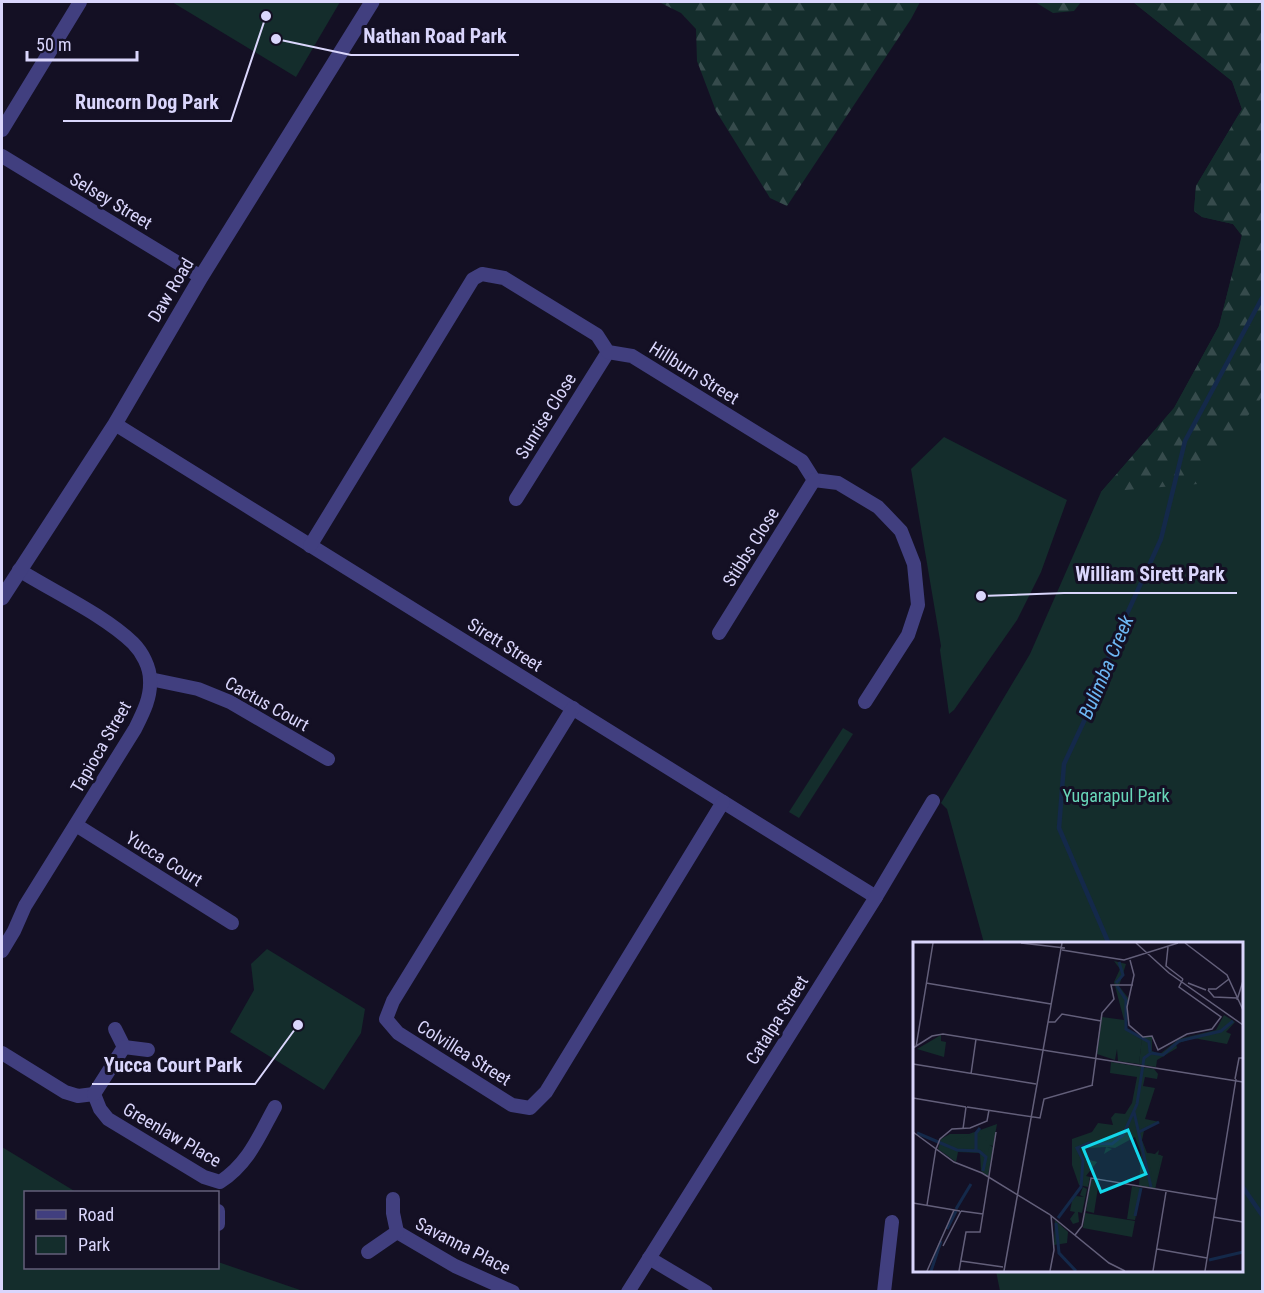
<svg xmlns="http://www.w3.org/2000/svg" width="1264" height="1293" font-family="'Roboto Condensed',sans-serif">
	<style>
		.green { fill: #142d2c }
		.forest { fill: url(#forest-firs) }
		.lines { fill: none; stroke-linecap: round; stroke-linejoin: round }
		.stream { stroke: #14294a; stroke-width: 4.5 }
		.minor { stroke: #413f7f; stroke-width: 14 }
		.tertiary { stroke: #413f7f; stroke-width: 15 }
		.labels { text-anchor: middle; stroke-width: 6; stroke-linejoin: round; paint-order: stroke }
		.street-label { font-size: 18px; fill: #dad6fc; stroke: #141024 }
		.park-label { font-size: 18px; fill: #68d6b9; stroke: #141024 }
		.water-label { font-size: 20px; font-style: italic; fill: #6db6f3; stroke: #141024 }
		.inset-river { fill: none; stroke: #14294a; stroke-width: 3 }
		.inset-road { fill: none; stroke: #635f7a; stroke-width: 1.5 }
		.view { fill: #13d7eb; fill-opacity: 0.15; stroke: #13d7eb; stroke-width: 3 }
		.inset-edge { fill: none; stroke: #dad6fc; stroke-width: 3 }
		.leader { fill: none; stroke: #dad6fc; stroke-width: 2 }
		.callout-dot { fill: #dad6fc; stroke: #141024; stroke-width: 2 }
		.callout-label { font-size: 20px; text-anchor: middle; font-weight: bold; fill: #dad6fc; stroke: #141024; stroke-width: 6; stroke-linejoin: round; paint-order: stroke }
	</style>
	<defs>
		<pattern id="forest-firs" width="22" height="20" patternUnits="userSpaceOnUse" patternTransform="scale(1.5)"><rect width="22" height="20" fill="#142d2c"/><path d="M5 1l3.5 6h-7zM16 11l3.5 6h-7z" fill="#364b4c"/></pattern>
	</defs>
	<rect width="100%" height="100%" fill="#141024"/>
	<g class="green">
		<polygon points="172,2 340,2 296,77"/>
		<polygon points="1133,2 1262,2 1262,1291 1000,1291 996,1271 1242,1270 1242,944 984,943 947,809 941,803 1030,654 1101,492 1174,408 1219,326 1242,236 1233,224 1202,217 1194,211 1196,186 1242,109 1232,81"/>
		<polygon points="944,437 1067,500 1041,572 1017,620 954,710 949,714 940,650 941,646 911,469"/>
		<polygon points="843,728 853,734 799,818 789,812"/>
		<polygon points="267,949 365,1009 361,1033 324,1090 230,1032 254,990 251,964"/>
		<polygon points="2,1147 76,1192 26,1192 26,1268 218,1268 218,1262 303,1291 2,1291"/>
	</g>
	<g class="forest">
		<polygon points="659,2 920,2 911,19 787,206 770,198 716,111 697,61 696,29 681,13"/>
		<polygon points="1035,2 1081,2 1074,11 1053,13"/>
		<polygon points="1133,2 1262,2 1262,396 1256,407 1219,446 1198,484 1101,492 1174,408 1219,326 1242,235 1233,224 1202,217 1194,211 1196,186 1242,109 1232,81"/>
	</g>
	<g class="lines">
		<g class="stream">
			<polyline points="1109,944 1059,828 1064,764 1100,687 1111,649 1161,539 1185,441 1262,298"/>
			<polyline points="1242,1186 1262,1215"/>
		</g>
		<g class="minor">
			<polyline points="2,130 80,2"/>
			<polyline points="2,156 201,277"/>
			<polyline points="115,424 876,897"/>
			<polyline points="516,499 608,352"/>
			<polyline points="310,546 473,279 482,274 504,278 597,335 608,352 632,356 802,461 814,480 838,483 878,507 901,531 914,564 918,605 908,635 865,702"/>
			<polyline points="719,633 814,480"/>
			<polyline points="150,679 198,689 230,702 328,759"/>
			<polyline points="573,708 393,1001 386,1019 398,1033 512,1105 530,1108 546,1092 723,802"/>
			<polyline points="76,825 232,923"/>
			<path d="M2,951L14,931L25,906L135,729C143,713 151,698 150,680C150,667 142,652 133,643C104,615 54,592 19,570"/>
			<polyline points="115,1029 124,1047 148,1050"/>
			<path d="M2,1053L65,1092L78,1096L94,1094L100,1109L108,1119L204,1177L220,1182C249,1163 259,1136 275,1107"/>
			<polyline points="94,1094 124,1047"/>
			<polyline points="218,1211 218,1224"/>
			<polyline points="397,1232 455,1266 513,1292"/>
			<polyline points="368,1252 397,1232 393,1213 393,1199"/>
			<polyline points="649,1258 706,1292"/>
			<polyline points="628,1292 876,897 933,801"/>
			<polyline points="884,1292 892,1222"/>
		</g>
		<polyline class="tertiary" points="2,598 115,424 201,277 372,2"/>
	</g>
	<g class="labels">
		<g class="street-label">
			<text transform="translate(111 201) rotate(31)" y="6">Selsey Street</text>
			<text transform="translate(171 290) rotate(-59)" y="6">Daw Road</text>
			<text transform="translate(694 373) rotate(32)" y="6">Hillburn Street</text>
			<text transform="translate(546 416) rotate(-58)" y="6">Sunrise Close</text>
			<text transform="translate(751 547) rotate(-58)" y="6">Stibbs Close</text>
			<text transform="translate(505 645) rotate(32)" y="6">Sirett Street</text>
			<text transform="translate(267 704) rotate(29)" y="6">Cactus Court</text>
			<text transform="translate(101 747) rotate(-60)" y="6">Tapioca Street</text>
			<text transform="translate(164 859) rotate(32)" y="6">Yucca Court</text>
			<text transform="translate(777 1020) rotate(-58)" y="6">Catalpa Street</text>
			<text transform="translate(464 1053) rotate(32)" y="6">Colvillea Street</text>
			<text transform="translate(172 1135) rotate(30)" y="6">Greenlaw Place</text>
			<text transform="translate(463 1246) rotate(27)" y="6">Savanna Place</text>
		</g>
		<g class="park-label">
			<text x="1116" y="802">Yugarapul Park</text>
		</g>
		<g class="water-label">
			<text transform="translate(1106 667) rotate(-67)" y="7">Bulimba Creek</text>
		</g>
	</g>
	<g transform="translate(913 942)">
		<rect width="330" height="330" fill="#141024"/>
		<path d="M201,19L213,22L206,44L216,57L212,85L229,98L226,122L205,119L204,107L202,118L184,112L189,75L211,78L201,40L207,27ZM28,93V99L33,100L31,115L4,107ZM198,120L241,127L245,132L244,137L232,135L230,144L242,146L232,177L247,180L231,189L229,198L234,211L242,212L246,208L245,213L250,214L242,247L226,244L228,211L222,195L202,206L193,205L199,207L191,212L193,205L173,206L172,217L184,220L173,234L177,235L175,245L166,243L159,223V197L179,190L185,181L200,183L198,176L202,171L212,172L219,161L224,135L197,131ZM84,182L80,204L76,203L80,205L75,234L68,229L67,211L45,210L43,220L25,207L28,197L37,192H56ZM178,237L186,239L181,271L173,269ZM219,244L229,246L222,278L214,277ZM170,245L174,247L169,271L165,270L166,280L160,282L157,277L162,270L157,269L159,259L163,254L171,255L167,253ZM172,271L222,279L219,295L170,286ZM142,278L155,290L154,301L141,303Z" fill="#142d2c"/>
		<path d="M311,73L322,80L313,90L318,92L314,102L280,96L263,102L264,106L244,118L243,125L226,122L229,95H239V109L247,112L266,97L303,88ZM176,199L189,205L173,206L172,217L184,220L172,234L163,205ZM234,211L248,213L242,247L235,235L239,233Z" fill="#142d2c"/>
		<path d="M63,191L77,202L75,210L60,206L44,207L36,200Z" fill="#142d2c"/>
		<path class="inset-river" d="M203,41L210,33L206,20M204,44L213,58V87L236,100L237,110M238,111L250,113L266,99L308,89L320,79M221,170L238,245M226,190L246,180M4,191L44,208L66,209L73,215L70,229M63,208V191L67,186M43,267L58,242M222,274L228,246M145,276L168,245L170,218L164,206L176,201L199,202L210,193L224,162L231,116L238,111M143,281L146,311L163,329M34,287L43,269M296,318L330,310M18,329L28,299"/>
		<path class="inset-road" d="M108,1L152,6M223,1L256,31L330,83M272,1L314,33L330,68M255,5L253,24L270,37M149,8L211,18L265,1M217,18L221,33L214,65L216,83L230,95L239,94L245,108L274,92L299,87L308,75L266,45L270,37M13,41L138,62M275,41L293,48M295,47H303L316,37M295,48L301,55L324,56M324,58L330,39M135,80H142L149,72L188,79M3,105L20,1M0,106L19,94L30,92L330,140M0,122L123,142M58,132L63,97M322,137L326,116H330M179,144L189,71L201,57L198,43H220M0,156L53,165M54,165L127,176L131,157L180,143M50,187L53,165M0,190L41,220L69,231L136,272L196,321L212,329M23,207L27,197L39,187L57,186L74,179L76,168M0,261L47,269M14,263L23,206M48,269L70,272M300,275L330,280M162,293L169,284L178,236L303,257M30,304L48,269M244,307L294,316M48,319L90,325M14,329L41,268M46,329L53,290H67L83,190M91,329L149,1M137,329L141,308L138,273M240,329L253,250M292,329L323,137"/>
		<path class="view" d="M215,188L233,232L188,250L170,206Z"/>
		<rect width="330" height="330" class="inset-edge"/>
	</g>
	<path class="leader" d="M276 39L351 55H519M266 16L231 121H63M981 596L1064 593H1237M298 1025L255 1084H92"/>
	<g class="callout-dot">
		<circle cx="276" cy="39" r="6"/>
		<circle cx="266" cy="16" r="6"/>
		<circle cx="981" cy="596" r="6"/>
		<circle cx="298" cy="1025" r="6"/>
	</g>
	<g class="callout-label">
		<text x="435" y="43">Nathan Road Park</text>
		<text x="147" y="109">Runcorn Dog Park</text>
		<text x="1150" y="581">William Sirett Park</text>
		<text x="173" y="1072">Yucca Court Park</text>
	</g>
	<rect width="1264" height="1293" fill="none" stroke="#dad6fc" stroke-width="6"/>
	<rect x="24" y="1191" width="195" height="78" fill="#141024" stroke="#635f7a" stroke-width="1.5"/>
	<rect x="36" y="1210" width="30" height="9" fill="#413f7f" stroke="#635f7a" stroke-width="1.5"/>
	<text x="78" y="1221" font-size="18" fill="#dad6fc">Road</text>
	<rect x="36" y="1236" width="30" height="18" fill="#142d2c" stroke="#635f7a" stroke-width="1.5"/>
	<text x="78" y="1251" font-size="18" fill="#dad6fc">Park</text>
	<path d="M27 51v9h110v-9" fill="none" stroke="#dad6fc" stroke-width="3"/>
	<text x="36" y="51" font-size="18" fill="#dad6fc" stroke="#141024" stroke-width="4.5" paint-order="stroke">50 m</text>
</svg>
